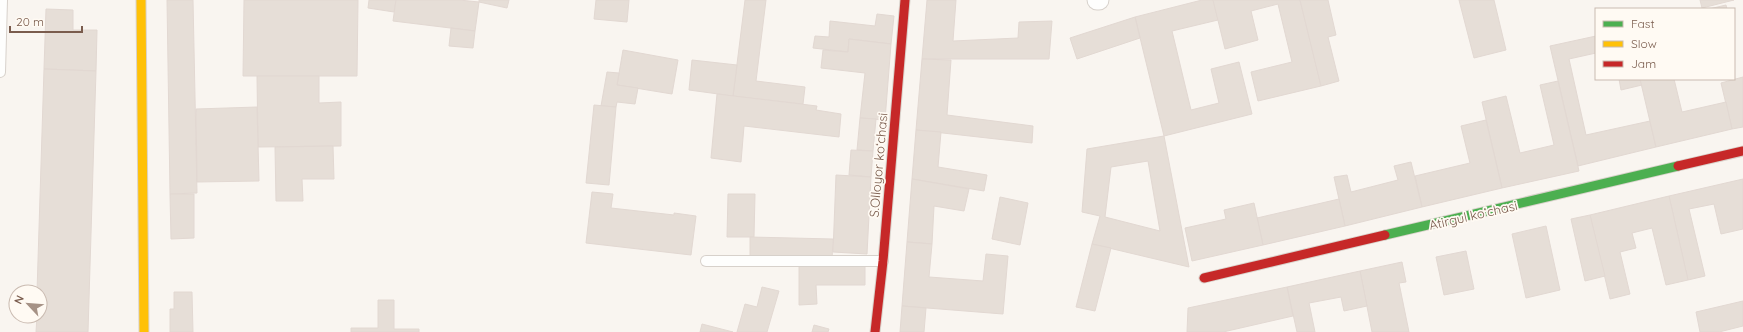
<svg xmlns="http://www.w3.org/2000/svg" width="1743" height="332" font-family="Quicksand,sans-serif">
	<style>
		.building { fill: #e6ded7; stroke: #e2d8d2; fill-rule: evenodd }
		.lines { fill: none; stroke-linecap: round; stroke-linejoin: round }
		.lane-casing { stroke: #d7d1cb; stroke-width: 12 }
		.street-casing { stroke: #d7d1cb; stroke-width: 21 }
		.fast-casing { stroke: #d9d2cb; stroke-width: 11 }
		.slow-casing { stroke: #d9d2cb; stroke-width: 11 }
		.jam-casing { stroke: #d9d2cb; stroke-width: 11 }
		.lane { stroke: #fefefd; stroke-width: 10 }
		.street { stroke: #fefefd; stroke-width: 19 }
		.fast { stroke: #4caf50; stroke-width: 9 }
		.slow { stroke: #ffc107; stroke-width: 9 }
		.jam { stroke: #c62828; stroke-width: 9 }
		.labels { text-anchor: middle; stroke-width: 3.5; stroke-linejoin: round; paint-order: stroke }
		.street-label { font-size: 13px; fill: #7a5c4d; stroke: #fffaf3 }
	</style>
	<rect width="100%" height="100%" fill="#f9f5f0"/>
	<g class="building">
		<polygon points="167,0 193,0 197,193 170,194"/>
		<polygon points="244,0 358,0 357,76 243,76"/>
		<polygon points="369,0 396,0 394,12 368,8"/>
		<polygon points="396,0 459,0 479,2 475,31 393,21"/>
		<polygon points="479,0 509,0 507,8 479,2"/>
		<polygon points="596,0 629,0 627,22 594,19"/>
		<polygon points="745,0 766,0 756,81 805,87 803,104 733,96"/>
		<polygon points="927,0 956,0 953,41 1018,38 1019,22 1052,21 1049,59 922,59"/>
		<polygon points="1202,0 1213,0 1218,20 1172,31 1191,110 1219,103 1211,69 1239,62 1252,114 1164,136 1135,17"/>
		<polygon points="1213,0 1300,0 1321,86 1258,101 1251,72 1292,62 1278,4 1251,11 1258,40 1225,49"/>
		<polygon points="1300,0 1328,0 1336,35 1328,37 1339,81 1321,86"/>
		<polygon points="1459,0 1494,0 1506,50 1474,58"/>
		<polygon points="1700,0 1734,0 1702,8"/>
		<polygon points="1726,5 1727,9 1709,9"/>
		<polygon points="46,9 73,10 73,30 97,30 96,71 44,69"/>
		<polygon points="877,14 894,16 891,44 849,39 848,52 813,48 815,36 829,37 830,21 875,26"/>
		<polygon points="1135,17 1140,38 1077,59 1070,38"/>
		<polygon points="451,28 475,31 473,48 449,46"/>
		<polygon points="1596,36 1596,53 1569,59 1586,135 1650,121 1656,147 1578,166 1550,46"/>
		<polygon points="849,39 891,44 885,120 860,118 865,73 821,68 823,50 848,52"/>
		<polygon points="623,50 678,60 672,94 617,85"/>
		<polygon points="922,59 951,60 947,115 1033,126 1032,143 916,130"/>
		<polygon points="692,60 737,65 733,96 689,90"/>
		<polygon points="44,69 96,71 88,332 36,332 37,316 40,316 40,292 37,292"/>
		<polygon points="607,72 619,73 617,85 638,88 635,104 617,102 616,107 601,106"/>
		<polygon points="257,76 319,76 319,103 341,102 341,146 258,147"/>
		<polygon points="1743,77 1743,127 1732,129 1721,83"/>
		<polygon points="1619,79 1640,79 1642,85 1621,90"/>
		<polygon points="1640,79 1674,79 1682,112 1726,102 1732,129 1656,147"/>
		<polygon points="1558,81 1579,171 1502,188 1482,102 1506,96 1520,153 1554,145 1540,85"/>
		<polygon points="717,94 817,106 816,110 841,114 839,137 744,126 741,162 711,158"/>
		<polygon points="594,105 616,107 609,185 586,183"/>
		<polygon points="257,107 259,181 197,182 196,109"/>
		<polygon points="860,118 876,119 873,151 857,150"/>
		<polygon points="1486,120 1502,188 1422,207 1415,176 1470,163 1461,126"/>
		<polygon points="916,130 941,132 938,167 987,175 984,191 912,179"/>
		<path d="M1164,136L1189,267L1092,244L1100,216L1082,212L1087,149ZM1148,161L1160,231L1105,217L1111,167Z"/>
		<polygon points="333,146 334,179 302,179 303,201 276,201 275,147"/>
		<polygon points="851,150 873,151 871,177 849,175"/>
		<polygon points="1411,162 1422,207 1345,226 1334,177 1347,175 1351,192 1398,180 1394,166"/>
		<polygon points="836,175 871,177 867,254 833,252"/>
		<polygon points="912,179 969,189 964,211 934,206 932,244 907,242"/>
		<polygon points="1743,179 1743,229 1721,234 1714,204 1689,209 1705,276 1688,280 1669,196"/>
		<polygon points="592,192 613,194 611,208 674,215 674,213 696,216 691,255 586,243"/>
		<polygon points="170,194 194,194 194,238 171,239"/>
		<polygon points="728,194 755,194 754,237 727,237"/>
		<polygon points="1669,196 1688,280 1666,285 1652,228 1632,233 1636,248 1620,252 1630,294 1610,299 1590,215"/>
		<polygon points="1000,197 1028,203 1020,245 992,239"/>
		<polygon points="1339,199 1345,226 1263,245 1257,218"/>
		<polygon points="1254,203 1263,245 1192,261 1185,228 1226,219 1224,210"/>
		<polygon points="1590,215 1605,276 1585,281 1571,219"/>
		<polygon points="1546,226 1560,290 1526,298 1512,234"/>
		<polygon points="750,237 833,239 832,260 750,258"/>
		<polygon points="907,242 932,244 929,277 983,281 986,254 1008,256 1003,314 902,306"/>
		<polygon points="1092,244 1111,248 1095,311 1076,307"/>
		<polygon points="1466,251 1474,289 1444,295 1436,257"/>
		<polygon points="1402,262 1406,282 1399,283 1409,332 1372,332 1360,271"/>
		<polygon points="865,264 865,285 816,285 817,304 799,305 799,265"/>
		<polygon points="1360,271 1367,306 1344,311 1341,297 1309,303 1315,332 1297,332 1287,287"/>
		<polygon points="762,287 779,291 767,332 737,332 745,304 757,307"/>
		<polygon points="1287,287 1293,316 1223,332 1187,332 1188,308"/>
		<polygon points="174,292 192,292 193,332 170,332 170,309 174,309"/>
		<polygon points="378,300 394,300 394,329 419,329 419,332 351,332 351,328 378,328"/>
		<polygon points="1743,301 1743,326 1719,332 1700,332 1696,312"/>
		<polygon points="902,306 926,308 924,332 900,332"/>
		<polygon points="702,324 733,332 700,332"/>
		<polygon points="814,325 829,329 828,332 812,332"/>
	</g>
	<g class="lines">
		<g class="lane-casing">
			<g id="lane">
				<polyline points="0,72 2,0"/>
				<polyline points="706,261 883,261"/>
			</g>
		</g>
		<g class="street-casing">
			<polyline id="street" points="1097,0 1099,0"/>
		</g>
		<g class="fast-casing">
			<polyline id="fast" points="1385,235 1678,166"/>
		</g>
		<g class="slow-casing">
			<polyline id="slow" points="141,0 144,332"/>
		</g>
		<g class="jam-casing">
			<g id="jam">
				<polyline points="1678,166 1743,151"/>
				<polyline points="1204,278 1385,235"/>
				<polyline points="875,332 883,261 905,0"/>
			</g>
		</g>
		<use href="#lane" class="lane"/>
		<use href="#street" class="street"/>
		<use href="#fast" class="fast"/>
		<use href="#slow" class="slow"/>
		<use href="#jam" class="jam"/>
	</g>
	<g class="labels">
		<g class="street-label">
			<text transform="translate(878 165) rotate(-85)" y="5">S.Olloyor koʻchasi</text>
			<text transform="translate(1473 215) rotate(-13)" y="5">Atirgul koʻchasi</text>
		</g>
	</g>
	<rect x="1595" y="8" width="140" height="72" fill="#fffaf3" stroke="#cabbb1"/>
	<rect x="1603" y="21" width="20" height="6" fill="#4caf50" stroke="#cabbb1"/>
	<text x="1631" y="28" font-size="12" fill="#7a5c4d">Fast</text>
	<rect x="1603" y="41" width="20" height="6" fill="#ffc107" stroke="#cabbb1"/>
	<text x="1631" y="48" font-size="12" fill="#7a5c4d">Slow</text>
	<rect x="1603" y="61" width="20" height="6" fill="#c62828" stroke="#cabbb1"/>
	<text x="1631" y="68" font-size="12" fill="#7a5c4d">Jam</text>
	<g transform="translate(28 304) rotate(296)"><circle r="19" fill="#fffaf3" stroke="#cabbb1"/>
	<path d="M0-3L7 15L0 10L-7 15Z" fill="#a69286"/>
	<text y="-6" font-size="11" font-weight="bold" text-anchor="middle" fill="#7a5c4d">N</text>
	</g>
	<path d="M10 26v6h72v-6" fill="none" stroke="#7a5c4d" stroke-width="2"/>
	<text x="16" y="26" font-size="12" fill="#7a5c4d" stroke="#fffaf3" stroke-width="3" paint-order="stroke">20 m</text>
</svg>
